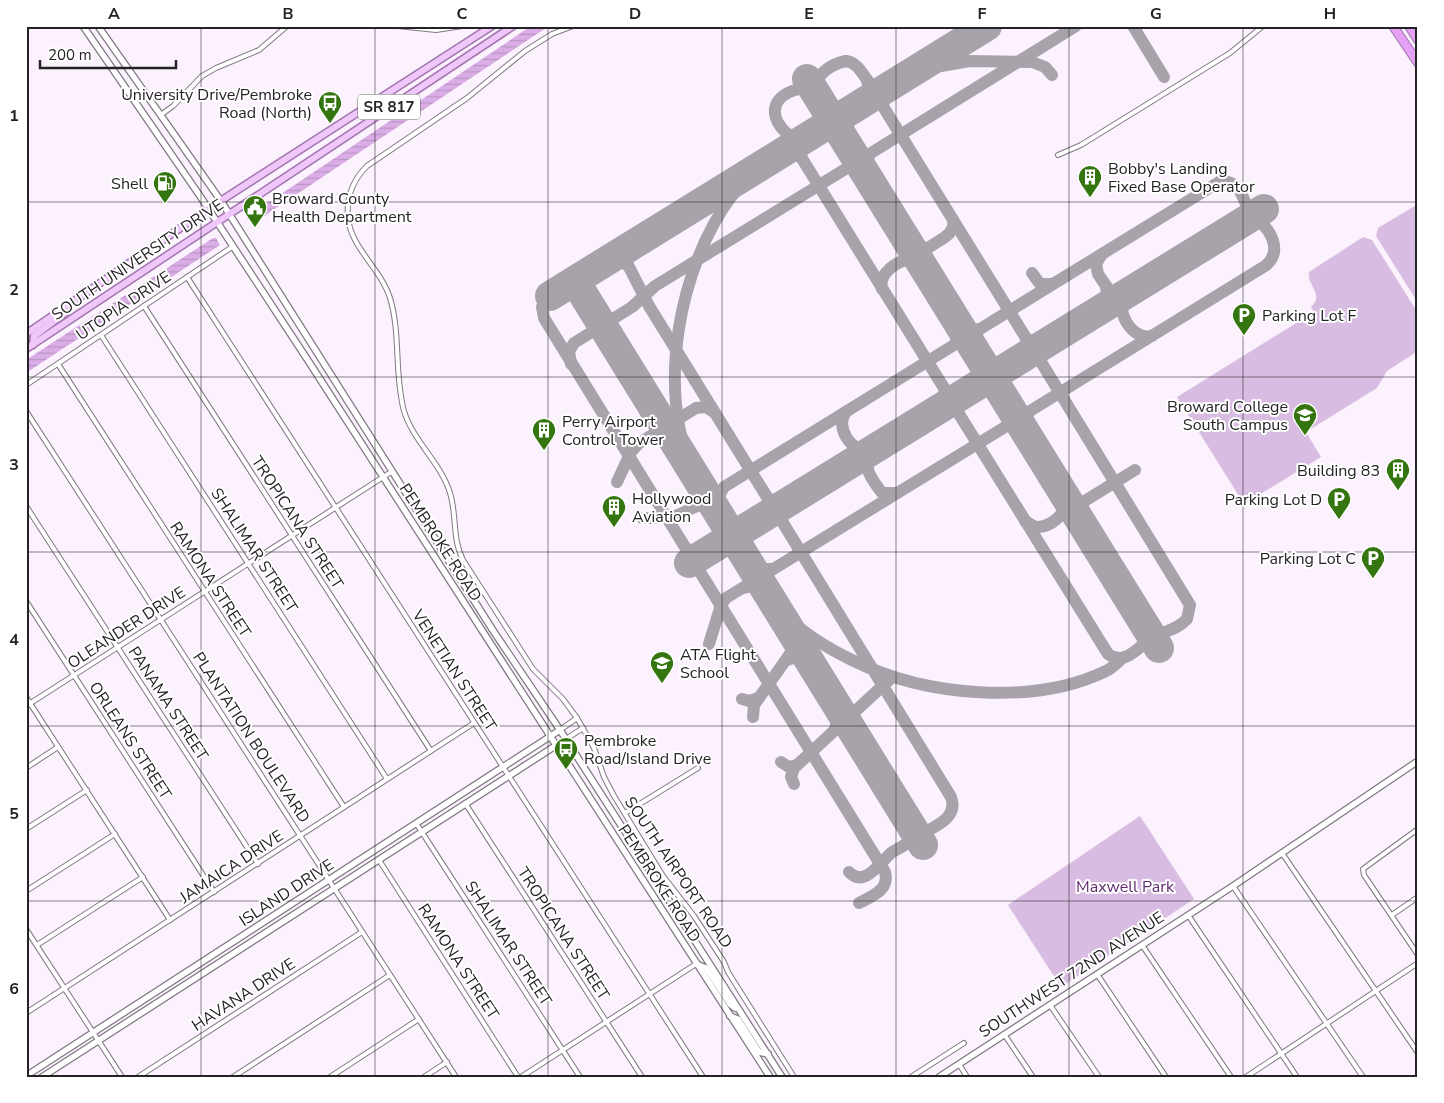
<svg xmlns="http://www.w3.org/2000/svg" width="1444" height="1103" font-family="'Nunito Sans',sans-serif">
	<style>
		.green { fill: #d9bce1 }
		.water { fill: url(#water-rules) }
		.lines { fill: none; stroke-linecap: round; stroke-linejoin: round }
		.taxiway { stroke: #a8a2aa; stroke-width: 12 }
		.runway { stroke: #a8a2aa; stroke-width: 30 }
		.street-casing { stroke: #807882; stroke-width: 6 }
		.secondary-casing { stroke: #807882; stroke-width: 8 }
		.primary-casing { stroke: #a175ad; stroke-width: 9 }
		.highway-casing { stroke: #a175ad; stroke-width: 10 }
		.street { stroke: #fff; stroke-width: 4 }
		.secondary { stroke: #fff; stroke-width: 5.5 }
		.primary { stroke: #efc7fa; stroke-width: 6 }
		.highway { stroke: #e4a1f6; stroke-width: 8 }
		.grid { fill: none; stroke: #252226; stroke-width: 1; stroke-opacity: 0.55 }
		.labels { text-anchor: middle; stroke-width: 4; stroke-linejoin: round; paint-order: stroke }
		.shield { fill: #fff; stroke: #666467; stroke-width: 1 }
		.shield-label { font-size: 15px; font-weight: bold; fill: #252226 }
		.poi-label { font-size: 16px; fill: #252226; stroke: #fff; text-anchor: start }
		.street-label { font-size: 16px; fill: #252226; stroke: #fff }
		.park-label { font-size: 16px; fill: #622c70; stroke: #fff }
		.neatline { fill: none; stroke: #252226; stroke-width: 2 }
		.grid-label { font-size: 16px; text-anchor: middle; font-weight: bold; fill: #252226 }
	</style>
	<defs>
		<pattern id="water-rules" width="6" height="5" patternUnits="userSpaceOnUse" patternTransform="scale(1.25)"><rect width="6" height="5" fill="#daade6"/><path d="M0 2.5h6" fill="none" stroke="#bb95c5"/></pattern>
	</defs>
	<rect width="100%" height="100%" fill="#fbf2fe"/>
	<g class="green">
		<polygon points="1418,204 1418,303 1376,236 1378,228"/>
		<path d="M1363,237L1372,240L1418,313V351L1387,371L1377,388L1306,432L1321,457L1244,504L1177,397L1314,312L1311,307C1325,294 1306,285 1309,272Z"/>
		<polygon points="1140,816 1194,899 1061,987 1008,905"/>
	</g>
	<g class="water">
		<polygon points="531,26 549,26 252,224 247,218 253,213"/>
		<polygon points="213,238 216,238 220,245 26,373 26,360"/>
	</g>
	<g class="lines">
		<g class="taxiway">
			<polyline points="1133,26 1164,77"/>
			<polyline points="895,83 935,67 970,61 1032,62 1045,67 1052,75"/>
			<polyline points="887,88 882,99 884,108 1026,338 1035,344 1046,343"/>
			<path d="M816,93C812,76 831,64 846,61C866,64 864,93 887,88"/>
			<polyline points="865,102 870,92 867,81"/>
			<polyline points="805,139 800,148 801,157 944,388 945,398 941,407"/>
			<path d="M805,139C790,142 770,121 776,105C781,92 805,83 816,93"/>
			<polyline points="781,153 792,152 802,158"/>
			<polyline points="627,248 627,263 649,306 767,497 775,503 785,503"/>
			<polyline points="1102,254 1096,264 1098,274 1111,293 1125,294"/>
			<polyline points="902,261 908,254 909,244 920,249 929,247"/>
			<polyline points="603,263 617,258 628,266"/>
			<path d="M923,265L924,252C933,241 957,237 953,220"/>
			<polyline points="1032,273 1040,284 1052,284"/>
			<path d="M882,289C878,273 897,261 911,259L923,265"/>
			<path d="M1125,294C1114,310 1132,341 1152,336"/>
			<polyline points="550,296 542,307 544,318 685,547 694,554 704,554"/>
			<polyline points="1103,307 1108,299 1106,287"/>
			<polyline points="973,348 974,336 980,329"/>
			<polyline points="1022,357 1027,348 1026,338"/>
			<polyline points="571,364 569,351 574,343 632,307 655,286 847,168 857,167 865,172 864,163 871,153 1076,26"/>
			<polyline points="944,388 952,395 962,395"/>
			<path d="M941,407L952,408L959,414L1108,654C1125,667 1139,646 1152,638C1164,631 1177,630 1187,619L1190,605L1041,362L1039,352L1046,343"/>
			<path d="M847,411C833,426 852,454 871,451"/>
			<polyline points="1024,430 1023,420 1030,411"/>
			<polyline points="649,437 663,436 678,447"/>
			<path d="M871,451C860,465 873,481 882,493H896"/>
			<polyline points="849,464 860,464 868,470"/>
			<path d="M693,471C656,391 679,267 731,197C741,184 753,173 766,162"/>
			<polyline points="617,482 631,452 638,444 696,408 706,407 715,413"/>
			<polyline points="1066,498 1074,503 1083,502 1135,470"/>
			<path d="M785,503L781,513L783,523L951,797C959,819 933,827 918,836"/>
			<path d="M642,518C653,518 665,519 675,516C694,510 700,496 719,514L717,500L724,487L954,345L960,337V327L970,331L980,329L1219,182C1241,178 1243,201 1251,215C1253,218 1257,220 1260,222C1274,234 1281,254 1265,266L1030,411L1021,413L1011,409L1010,420L1005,427L726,598L721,605L709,644"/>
			<polyline points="1079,519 1079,508 1085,501"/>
			<path d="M1025,521L1035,527C1050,528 1068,514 1066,498"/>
			<path d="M704,554L699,561L700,572L885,872C890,890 872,896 859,903"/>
			<polyline points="747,559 759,569 773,569"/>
			<path d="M743,588C750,586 756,586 762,589C771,595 777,607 785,615C804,634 829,649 854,661C925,696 1034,706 1106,671C1113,668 1118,661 1124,657"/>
			<polyline points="787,660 799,656 811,663"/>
			<polyline points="742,699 749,701 759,698"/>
			<polyline points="834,701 839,716 835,729"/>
			<polyline points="753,717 754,705 792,651 793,642 790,630"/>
			<polyline points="781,762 789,767 797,765"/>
			<polyline points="794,784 791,777 794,768 889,680"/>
			<path d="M849,872C864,888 879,864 890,854C897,848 910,845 913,835L909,822"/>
		</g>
		<g class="runway">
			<polyline points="807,79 1159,648"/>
			<polyline points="575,281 923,845"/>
			<polyline points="550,296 987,26"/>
			<polyline points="689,563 1264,209"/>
		</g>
		<g class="street-casing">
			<g id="street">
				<polyline points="398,26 436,30 462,26"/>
				<path d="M573,26L552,34L525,51L467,98L367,166C353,180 346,198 348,218C351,248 381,269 390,298C401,334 394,374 404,411C413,441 441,463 450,493C457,515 452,539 463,560L533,669L563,699L577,718L594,748L604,777L614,796L663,876L694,916L724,962L728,972L794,1077"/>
				<polyline points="162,114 173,106 202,76 216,68 259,50 287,26"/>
				<polyline points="1058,155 1081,145 1230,53 1263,26"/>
				<polyline points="187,277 703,1077"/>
				<polyline points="144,306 431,751"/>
				<polyline points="101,335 387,779"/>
				<polyline points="58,364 344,807"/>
				<polyline points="26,385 232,247"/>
				<polyline points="26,411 456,1077"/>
				<polyline points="26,506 258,864"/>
				<polyline points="26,601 214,892"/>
				<polyline points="26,697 170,920"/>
				<polyline points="26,706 391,472"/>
				<polyline points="560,730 577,718"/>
				<polyline points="566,739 583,728"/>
				<polyline points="26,768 58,747"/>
				<polyline points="465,803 642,1077"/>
				<polyline points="625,813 698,768"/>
				<polyline points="416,823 580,1077"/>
				<polyline points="26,829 87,790"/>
				<polyline points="1418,829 1363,869 1364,875 1418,955"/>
				<polyline points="1282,853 1418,1053"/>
				<polyline points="379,860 518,1077"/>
				<polyline points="1233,886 1363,1077"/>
				<polyline points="26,891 115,834"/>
				<polyline points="1188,915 1297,1077"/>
				<polyline points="1392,915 1418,897"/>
				<polyline points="26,929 122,1077"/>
				<polyline points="37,945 143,877"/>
				<polyline points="1142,945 1231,1077"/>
				<polyline points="1097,974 1166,1077"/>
				<polyline points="1050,1005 1099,1077"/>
				<polyline points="26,1013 474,723"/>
				<polyline points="1004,1034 1033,1077"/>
				<polyline points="959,1064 967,1077"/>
				<polyline points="138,1077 362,932"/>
				<polyline points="233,1077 390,975"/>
				<polyline points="330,1077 419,1019"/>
				<polyline points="424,1077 447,1062"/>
				<polyline points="521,1077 696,964"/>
				<polyline points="911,1077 964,1043"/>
				<polyline points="1246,1077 1418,963"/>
			</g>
		</g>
		<g class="secondary-casing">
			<g id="secondary">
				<polyline points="83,26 200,196 309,362 770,1077"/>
				<polyline points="98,26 221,201 494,632 560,730 782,1077"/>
				<polyline points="696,964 706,968 730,1004 735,1008"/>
				<polyline points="730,1016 738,1019 759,1052 768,1054"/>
				<polyline points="26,1076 560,730"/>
				<polyline points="42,1077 566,739"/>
				<polyline points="939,1077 1233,886 1418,761"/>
			</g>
		</g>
		<g class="primary-casing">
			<g id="primary">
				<polyline points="26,334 208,209 492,26"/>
				<polyline points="33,345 34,336 65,313"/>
				<polyline points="26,349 513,26"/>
			</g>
		</g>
		<g class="highway-casing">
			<g id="highway">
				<polyline points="1393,26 1418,63"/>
				<polyline points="1409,26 1418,40"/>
			</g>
		</g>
		<use href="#street" class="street"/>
		<use href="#secondary" class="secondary"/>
		<use href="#primary" class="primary"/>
		<use href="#highway" class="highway"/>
	</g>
	<path class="grid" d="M201,26V1077M375,26V1077M548,26V1077M722,26V1077M896,26V1077M1069,26V1077M1243,26V1077M26,202H1418M26,377H1418M26,552H1418M26,726H1418M26,901H1418"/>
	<defs>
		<g id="bus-pin" transform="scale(1.25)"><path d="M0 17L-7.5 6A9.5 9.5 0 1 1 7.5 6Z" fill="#357510" stroke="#fff"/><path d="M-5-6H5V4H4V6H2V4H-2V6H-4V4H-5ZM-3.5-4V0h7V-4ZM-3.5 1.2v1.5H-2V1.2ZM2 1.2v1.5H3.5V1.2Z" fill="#fff"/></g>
		<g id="building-pin" transform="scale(1.25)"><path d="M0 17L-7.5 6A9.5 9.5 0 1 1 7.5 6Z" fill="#357510" stroke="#fff"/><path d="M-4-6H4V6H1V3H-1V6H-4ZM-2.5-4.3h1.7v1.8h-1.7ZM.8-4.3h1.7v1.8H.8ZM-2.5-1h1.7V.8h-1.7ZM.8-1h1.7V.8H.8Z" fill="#fff"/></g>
		<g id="fuel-pin" transform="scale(1.25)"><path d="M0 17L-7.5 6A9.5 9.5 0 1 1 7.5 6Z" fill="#357510" stroke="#fff"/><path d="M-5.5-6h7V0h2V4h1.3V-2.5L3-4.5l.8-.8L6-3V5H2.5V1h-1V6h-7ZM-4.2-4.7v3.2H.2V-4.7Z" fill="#fff"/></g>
		<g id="civic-pin" transform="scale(1.25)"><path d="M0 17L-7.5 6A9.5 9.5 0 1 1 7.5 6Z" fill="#357510" stroke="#fff"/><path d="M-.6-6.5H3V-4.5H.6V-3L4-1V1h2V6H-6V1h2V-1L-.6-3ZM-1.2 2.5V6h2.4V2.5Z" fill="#fff"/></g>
		<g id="parking-pin" transform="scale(1.25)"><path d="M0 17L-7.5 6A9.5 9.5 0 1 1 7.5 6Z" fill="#357510" stroke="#fff"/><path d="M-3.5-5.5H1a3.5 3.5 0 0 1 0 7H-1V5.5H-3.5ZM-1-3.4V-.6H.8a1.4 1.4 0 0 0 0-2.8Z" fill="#fff"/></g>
		<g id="university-pin" transform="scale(1.25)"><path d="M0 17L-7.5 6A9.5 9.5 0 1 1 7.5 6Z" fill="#357510" stroke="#fff"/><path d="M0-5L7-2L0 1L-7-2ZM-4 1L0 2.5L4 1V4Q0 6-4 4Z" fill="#fff"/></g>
		<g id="school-pin" transform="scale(1.25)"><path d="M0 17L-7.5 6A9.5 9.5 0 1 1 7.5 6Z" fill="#357510" stroke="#fff"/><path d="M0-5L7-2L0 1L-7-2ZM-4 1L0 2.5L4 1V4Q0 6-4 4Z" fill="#fff"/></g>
	</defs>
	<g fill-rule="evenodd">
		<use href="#bus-pin" x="330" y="103"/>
		<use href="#building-pin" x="1090" y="177"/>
		<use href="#fuel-pin" x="165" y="183"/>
		<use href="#civic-pin" x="255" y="207"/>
		<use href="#parking-pin" x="1244" y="315"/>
		<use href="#university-pin" x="1305" y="415"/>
		<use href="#building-pin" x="544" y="430"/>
		<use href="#building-pin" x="1398" y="470"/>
		<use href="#parking-pin" x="1339" y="499"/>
		<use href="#building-pin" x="614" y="507"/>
		<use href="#parking-pin" x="1373" y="558"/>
		<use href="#school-pin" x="662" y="663"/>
		<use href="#bus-pin" x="566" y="749"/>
	</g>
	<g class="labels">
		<rect class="shield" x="358" y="94.5" width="62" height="25" rx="4"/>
		<g class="shield-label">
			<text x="389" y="112">SR 817</text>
		</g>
		<g class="poi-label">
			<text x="312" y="100" text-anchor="end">University Drive/Pembroke<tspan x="312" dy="18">Road (North)</tspan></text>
			<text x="1108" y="174">Bobby's Landing<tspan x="1108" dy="18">Fixed Base Operator</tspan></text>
			<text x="148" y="189" text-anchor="end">Shell</text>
			<text x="272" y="204">Broward County<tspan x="272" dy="18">Health Department</tspan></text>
			<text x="1262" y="321">Parking Lot F</text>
			<text x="1288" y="412" text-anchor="end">Broward College<tspan x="1288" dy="18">South Campus</tspan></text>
			<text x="562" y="427">Perry Airport<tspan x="562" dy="18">Control Tower</tspan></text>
			<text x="1380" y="476" text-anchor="end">Building 83</text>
			<text x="632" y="504">Hollywood<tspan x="632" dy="18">Aviation</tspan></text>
			<text x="1322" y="505" text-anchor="end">Parking Lot D</text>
			<text x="1356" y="564" text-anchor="end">Parking Lot C</text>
			<text x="680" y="660">ATA Flight<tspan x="680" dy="18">School</tspan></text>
			<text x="584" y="746">Pembroke<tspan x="584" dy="18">Road/Island Drive</tspan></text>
		</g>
		<g class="street-label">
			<text transform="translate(137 259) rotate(-34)" y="6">SOUTH UNIVERSITY DRIVE</text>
			<text transform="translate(123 305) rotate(-34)" y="6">UTOPIA DRIVE</text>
			<text transform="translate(298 522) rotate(57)" y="6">TROPICANA STREET</text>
			<text transform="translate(441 542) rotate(57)" y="6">PEMBROKE ROAD</text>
			<text transform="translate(255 550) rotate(57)" y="6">SHALIMAR STREET</text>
			<text transform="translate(211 579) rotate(57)" y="6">RAMONA STREET</text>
			<text transform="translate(126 627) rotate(-33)" y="6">OLEANDER DRIVE</text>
			<text transform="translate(455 670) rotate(57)" y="6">VENETIAN STREET</text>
			<text transform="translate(169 703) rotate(57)" y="6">PANAMA STREET</text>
			<text transform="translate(252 737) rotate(57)" y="6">PLANTATION BOULEVARD</text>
			<text transform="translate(131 740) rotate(57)" y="6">ORLEANS STREET</text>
			<text transform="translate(231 866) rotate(-33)" y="6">JAMAICA DRIVE</text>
			<text transform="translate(679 872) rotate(56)" y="6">SOUTH AIRPORT ROAD</text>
			<text transform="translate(660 883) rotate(57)" y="6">PEMBROKE ROAD</text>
			<text transform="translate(286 892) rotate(-33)" y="6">ISLAND DRIVE</text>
			<text transform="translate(564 933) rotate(57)" y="6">TROPICANA STREET</text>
			<text transform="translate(509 943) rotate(57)" y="6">SHALIMAR STREET</text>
			<text transform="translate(459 961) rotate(57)" y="6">RAMONA STREET</text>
			<text transform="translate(1071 974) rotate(-33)" y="6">SOUTHWEST 72ND AVENUE</text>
			<text transform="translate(243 994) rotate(-33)" y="6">HAVANA DRIVE</text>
		</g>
		<g class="park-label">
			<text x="1125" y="892">Maxwell Park</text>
		</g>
	</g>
	<rect width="1444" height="1103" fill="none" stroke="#ffffff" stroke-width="55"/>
	<path d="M40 60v8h136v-8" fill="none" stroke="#252226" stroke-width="2.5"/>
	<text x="48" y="60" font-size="15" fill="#252226" stroke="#ffffff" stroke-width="4" paint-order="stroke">200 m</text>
	<rect x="28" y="28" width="1388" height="1048" class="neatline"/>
	<g class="grid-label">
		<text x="114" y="19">A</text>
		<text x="288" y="19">B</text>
		<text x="462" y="19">C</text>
		<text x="635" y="19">D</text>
		<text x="809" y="19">E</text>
		<text x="982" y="19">F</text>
		<text x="1156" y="19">G</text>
		<text x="1330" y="19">H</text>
		<text x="14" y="121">1</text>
		<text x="14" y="295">2</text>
		<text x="14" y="470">3</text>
		<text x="14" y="645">4</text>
		<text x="14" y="819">5</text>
		<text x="14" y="994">6</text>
	</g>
</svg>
